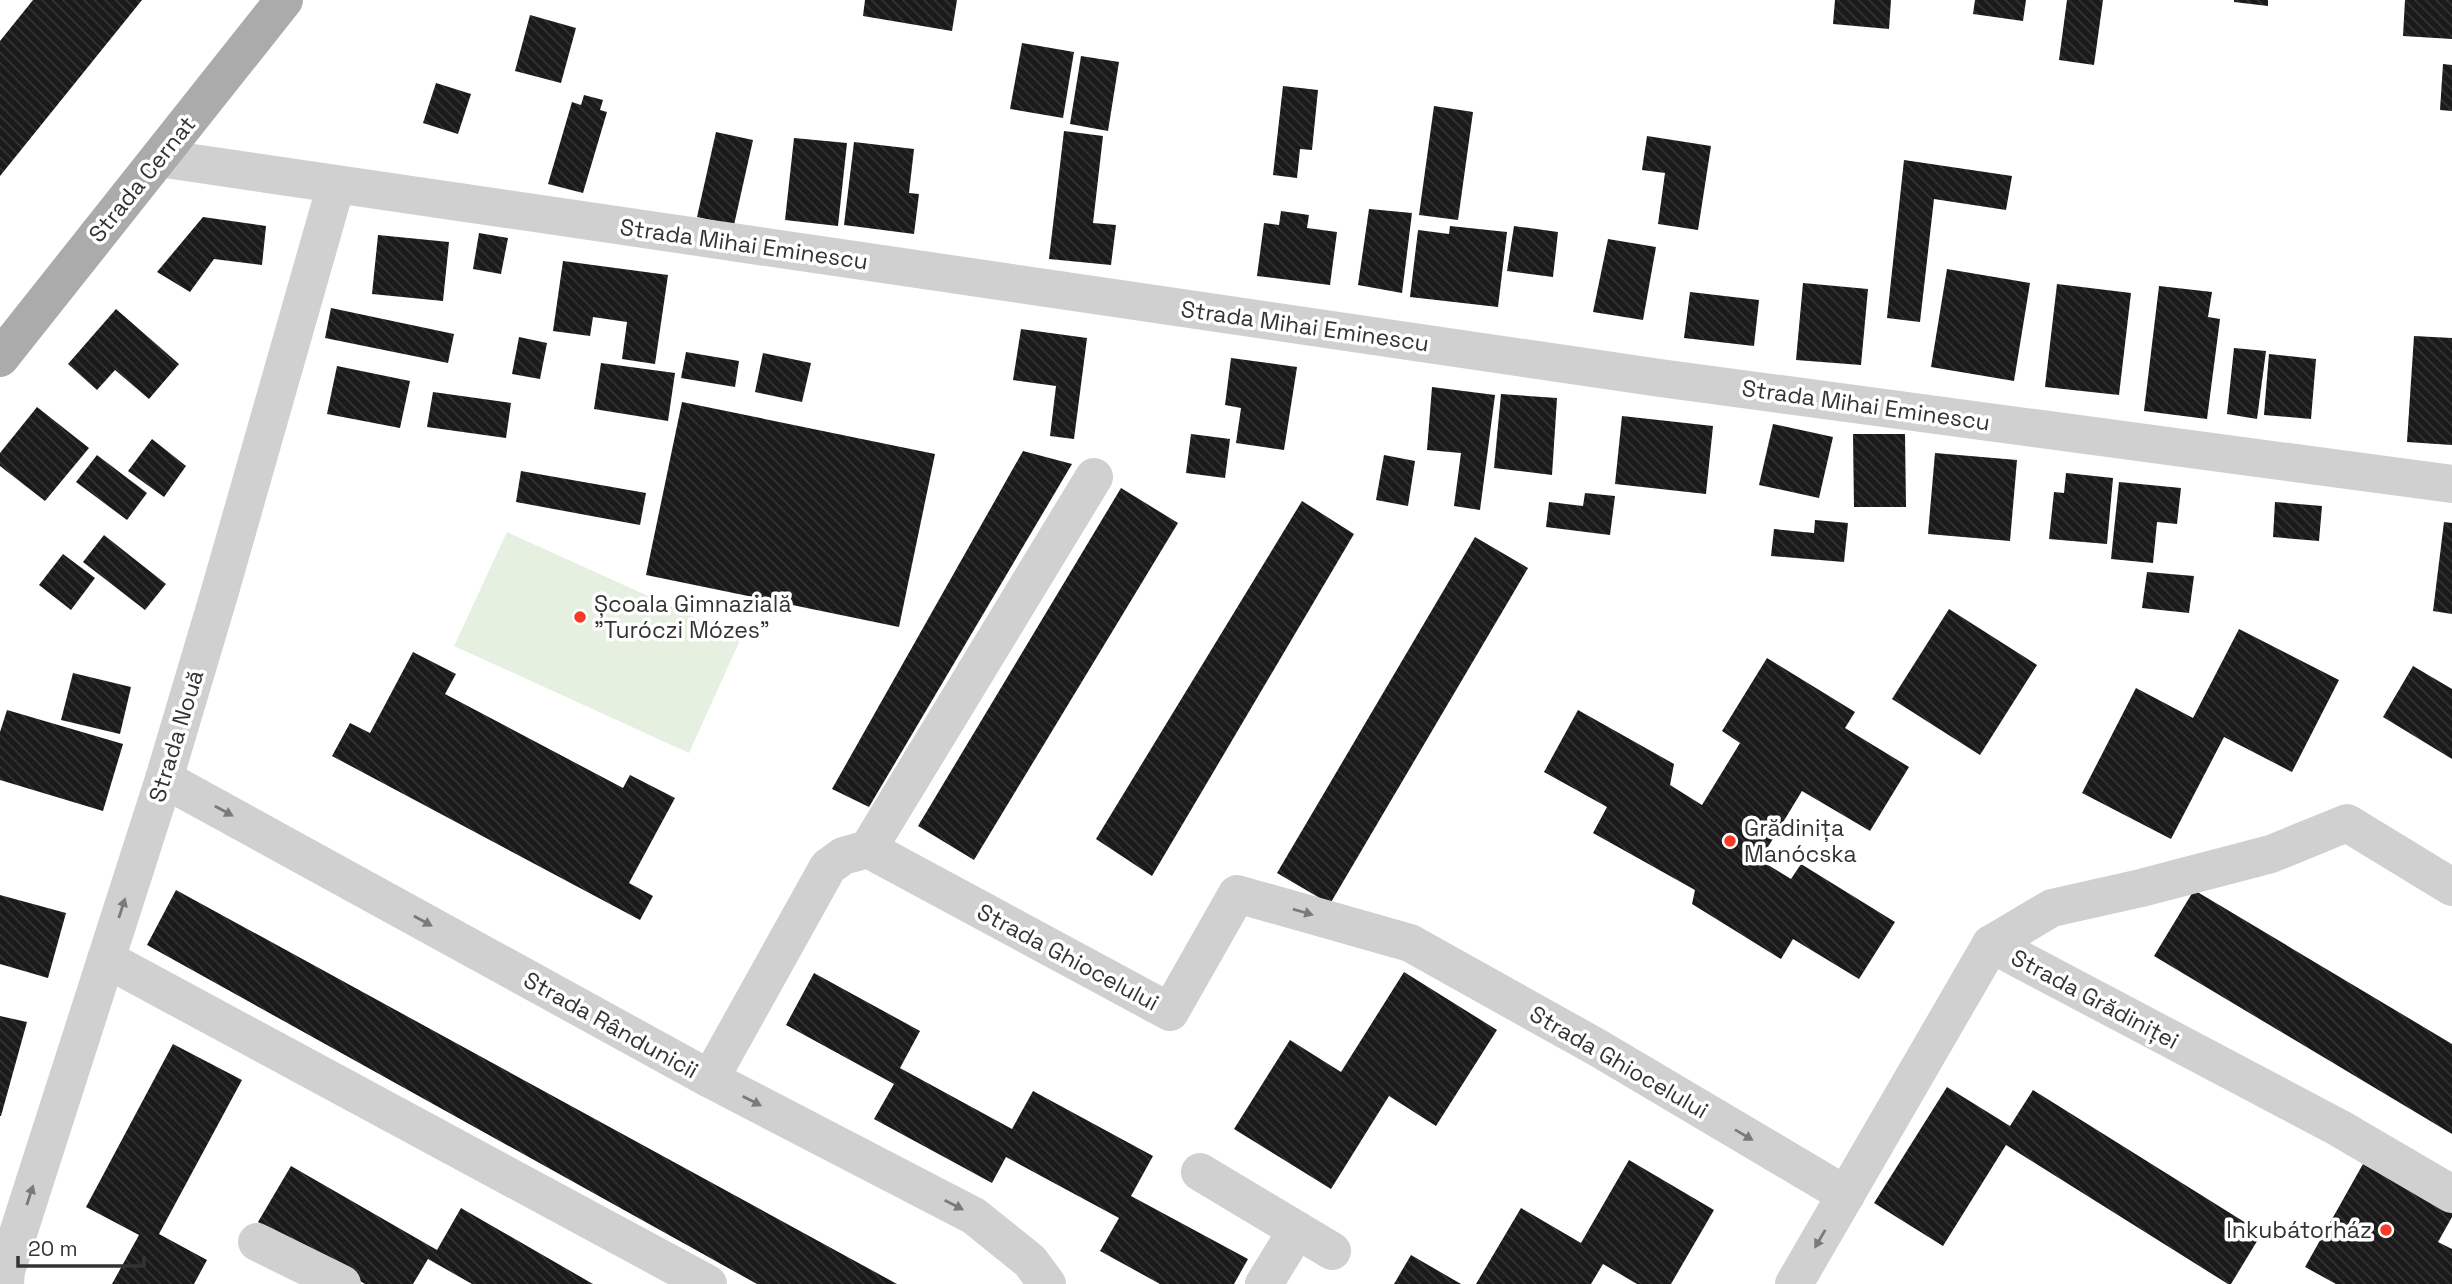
<svg xmlns="http://www.w3.org/2000/svg" width="2452" height="1284" font-family="'Space Grotesk',sans-serif">
	<style>
		.garden { fill: #e6f0e0 }
		.building { fill: url(#building-back-hatch) }
		.lines { fill: none; stroke-linecap: round; stroke-linejoin: round }
		.minor { stroke: #d0d0d0; stroke-width: 38 }
		.major { stroke: #ababab; stroke-width: 38 }
		.oneway { fill: #7a7a7a }
		.poi-dot { fill: #f73928; stroke: #fff; stroke-width: 2.5 }
		.labels { text-anchor: middle; stroke-width: 7; stroke-linejoin: round; paint-order: stroke }
		.street-label { font-size: 23px; fill: #333; stroke: #fff }
		.poi-label { font-size: 23px; fill: #333; stroke: #fff; text-anchor: start }
	</style>
	<defs>
		<pattern id="building-back-hatch" width="6" height="6" patternUnits="userSpaceOnUse" patternTransform="scale(1.75)"><rect width="6" height="6" fill="#1a1a1a"/><path d="M-1 5l2 2M0 0l6 6M5-1l2 2" fill="none" stroke="#333"/></pattern>
	</defs>
	<rect width="100%" height="100%" fill="#fff"/>
	<polygon class="garden" points="507,532 741,638 689,753 454,646"/>
	<g class="building">
		<polygon points="33,0 142,0 0,176 0,41"/>
		<polygon points="865,0 957,0 952,31 863,16"/>
		<polygon points="1835,0 1891,0 1889,29 1833,24"/>
		<polygon points="1975,0 2026,0 2023,21 1973,14"/>
		<polygon points="2067,0 2103,0 2094,65 2059,60"/>
		<polygon points="2234,0 2268,0 2268,6 2234,2"/>
		<polygon points="2405,0 2452,0 2452,39 2403,36"/>
		<polygon points="530,15 576,28 561,83 515,71"/>
		<polygon points="1022,43 1074,52 1063,118 1010,109"/>
		<polygon points="1081,56 1119,62 1108,131 1070,124"/>
		<polygon points="2443,64 2452,65 2452,111 2440,110"/>
		<polygon points="436,83 471,94 458,134 423,123"/>
		<polygon points="1283,86 1318,90 1312,150 1300,149 1297,178 1273,175"/>
		<polygon points="584,95 603,100 600,110 607,112 583,193 548,184 572,102 581,105"/>
		<polygon points="1434,106 1473,112 1458,220 1419,215"/>
		<polygon points="1064,131 1103,136 1093,223 1116,225 1111,265 1049,259"/>
		<polygon points="716,132 753,140 734,225 697,217"/>
		<polygon points="1647,136 1711,146 1698,230 1658,224 1665,173 1642,170"/>
		<polygon points="794,138 847,143 838,226 785,220"/>
		<polygon points="854,142 914,149 909,193 919,194 914,234 844,225"/>
		<polygon points="1904,160 2012,176 2006,210 1934,199 1920,322 1887,318"/>
		<polygon points="1369,209 1412,213 1402,293 1358,285"/>
		<polygon points="1281,211 1309,215 1307,228 1337,232 1330,285 1257,276 1264,223 1279,225"/>
		<polygon points="203,217 266,226 262,265 214,259 190,292 157,272"/>
		<polygon points="1450,226 1507,232 1498,307 1410,297 1418,230 1449,234"/>
		<polygon points="1514,226 1558,232 1553,277 1507,271"/>
		<polygon points="479,233 508,238 501,274 473,269"/>
		<polygon points="378,235 449,242 443,301 372,294"/>
		<polygon points="1608,239 1656,247 1643,320 1593,312"/>
		<polygon points="563,261 668,275 655,364 622,359 627,322 593,317 590,336 553,331"/>
		<polygon points="1947,269 2030,283 2014,381 1931,367"/>
		<polygon points="1803,283 1868,289 1861,365 1796,360"/>
		<polygon points="2057,284 2131,293 2119,395 2045,387"/>
		<polygon points="2159,286 2212,292 2208,317 2220,319 2207,419 2144,411"/>
		<polygon points="1690,292 1759,300 1754,346 1684,338"/>
		<polygon points="331,308 454,334 448,363 325,338"/>
		<polygon points="116,309 179,364 149,399 115,370 97,390 68,364"/>
		<polygon points="1021,329 1087,338 1074,439 1050,436 1056,386 1013,380"/>
		<polygon points="2414,336 2452,338 2452,445 2407,442"/>
		<polygon points="519,337 547,343 540,379 512,374"/>
		<polygon points="2234,348 2266,351 2257,419 2227,414"/>
		<polygon points="686,352 739,361 735,387 681,378"/>
		<polygon points="763,353 811,363 802,402 755,392"/>
		<polygon points="2269,354 2316,359 2311,419 2264,415"/>
		<polygon points="1231,358 1297,367 1284,450 1236,443 1241,408 1225,405"/>
		<polygon points="601,363 675,373 668,421 594,409"/>
		<polygon points="337,366 410,381 400,428 327,414"/>
		<polygon points="1432,387 1495,395 1480,510 1454,506 1461,453 1427,450"/>
		<polygon points="433,392 511,403 506,438 427,427"/>
		<polygon points="1501,394 1557,398 1552,475 1494,468"/>
		<polygon points="682,402 935,454 899,627 646,575"/>
		<polygon points="37,407 89,448 45,501 0,466 0,453"/>
		<polygon points="1622,416 1713,426 1706,494 1615,484"/>
		<polygon points="1773,424 1833,437 1819,498 1759,485"/>
		<polygon points="1191,434 1230,439 1225,478 1186,473"/>
		<polygon points="1853,434 1905,434 1906,507 1854,507"/>
		<polygon points="152,439 186,466 164,497 128,471"/>
		<polygon points="1023,451 1072,464 869,807 832,789"/>
		<polygon points="1935,453 2017,460 2010,541 1928,534"/>
		<polygon points="97,455 147,493 127,520 76,482"/>
		<polygon points="1384,455 1415,461 1408,506 1376,500"/>
		<polygon points="521,471 646,493 640,525 516,502"/>
		<polygon points="2066,473 2113,478 2107,544 2049,539 2054,492 2064,493"/>
		<polygon points="2119,482 2181,488 2177,524 2157,522 2153,563 2111,559"/>
		<polygon points="1121,488 1178,523 974,860 918,826"/>
		<polygon points="1585,493 1615,496 1610,535 1546,527 1549,502 1583,506"/>
		<polygon points="1302,501 1354,534 1152,876 1096,839"/>
		<polygon points="2275,502 2322,506 2319,541 2273,537"/>
		<polygon points="1815,520 1848,523 1844,562 1771,556 1774,529 1814,533"/>
		<polygon points="2444,522 2452,523 2452,614 2433,611"/>
		<polygon points="104,535 166,584 145,610 83,562"/>
		<polygon points="1475,537 1528,568 1330,904 1277,873"/>
		<polygon points="63,554 95,578 71,610 39,585"/>
		<polygon points="2147,572 2194,576 2189,613 2142,608"/>
		<polygon points="1949,609 2037,665 1980,755 1892,699"/>
		<polygon points="2239,629 2339,680 2292,772 2224,737 2171,839 2082,793 2136,688 2193,718"/>
		<polygon points="413,652 456,674 445,694 623,788 630,775 675,798 629,883 653,896 640,920 332,756 350,723 370,733"/>
		<polygon points="1767,658 1855,712 1845,728 1909,767 1870,831 1802,791 1760,860 1791,879 1801,864 1895,922 1859,979 1793,939 1781,959 1692,904 1695,890 1593,833 1607,807 1544,772 1578,710 1674,764 1670,785 1702,805 1740,743 1722,731"/>
		<polygon points="2413,666 2452,689 2452,759 2383,717"/>
		<polygon points="73,673 131,687 120,734 61,720"/>
		<polygon points="7,710 123,744 103,811 0,780 0,732"/>
		<polygon points="176,890 897,1284 757,1284 147,945"/>
		<polygon points="2194,890 2452,1044 2452,1134 2154,956"/>
		<polygon points="0,895 66,913 48,978 0,964"/>
		<polygon points="1404,972 1497,1030 1436,1126 1389,1096 1331,1189 1234,1129 1290,1040 1341,1072"/>
		<polygon points="814,973 920,1031 900,1068 1012,1129 1033,1091 1153,1156 1131,1196 1248,1259 1234,1284 1160,1284 1100,1251 1119,1218 1006,1157 992,1183 874,1119 894,1084 786,1025"/>
		<polygon points="0,1016 27,1022 1,1116 0,1116"/>
		<polygon points="173,1044 242,1080 159,1234 207,1260 194,1284 112,1284 139,1235 86,1207"/>
		<polygon points="1947,1087 2010,1126 2033,1090 2262,1233 2231,1284 2228,1284 2006,1145 1943,1246 1874,1203"/>
		<polygon points="1629,1160 1714,1210 1671,1284 1637,1284 1603,1264 1591,1284 1476,1284 1521,1208 1581,1243"/>
		<polygon points="2363,1164 2452,1213 2452,1217 2438,1242 2452,1249 2452,1284 2336,1284 2305,1267"/>
		<polygon points="291,1166 437,1250 461,1208 593,1284 472,1284 428,1259 413,1284 365,1284 258,1222"/>
		<polygon points="1411,1255 1461,1284 1394,1284"/>
	</g>
	<g class="lines">
		<g class="minor">
			<polyline points="159,158 1660,378 2452,484"/>
			<polyline points="164,779 710,1079 974,1216 1030,1261 1047,1284"/>
			<polyline points="868,849 1094,477"/>
			<polyline points="1991,944 2052,908 2141,888 2271,854 2347,823 2452,887"/>
			<polyline points="106,959 708,1284"/>
			<polyline points="710,1079 828,867 843,856 868,849 1170,1012 1237,894 1410,943 1598,1048 1846,1195"/>
			<polyline points="1200,1172 1332,1251"/>
			<polyline points="257,1242 342,1284"/>
			<polyline points="5,1284 6,1271 164,779 220,591 336,185"/>
			<polyline points="1264,1284 1297,1230"/>
			<polyline points="1794,1284 1991,944 2339,1128 2452,1194"/>
		</g>
		<polyline class="major" points="0,358 284,0"/>
	</g>
	<defs><path id="oneway-solid" d="M-6-.8H1V-3.2L6.5 0L1 3.2V.8H-6Z" transform="scale(1.75)"/></defs>
	<g class="oneway">
		<use href="#oneway-solid" transform="translate(224 811) rotate(29)"/>
		<use href="#oneway-solid" transform="translate(122 908) rotate(-72)"/>
		<use href="#oneway-solid" transform="translate(1303 912) rotate(16)"/>
		<use href="#oneway-solid" transform="translate(423 921) rotate(29)"/>
		<use href="#oneway-solid" transform="translate(752 1101) rotate(27)"/>
		<use href="#oneway-solid" transform="translate(1744 1135) rotate(31)"/>
		<use href="#oneway-solid" transform="translate(30 1195) rotate(-72)"/>
		<use href="#oneway-solid" transform="translate(954 1205) rotate(27)"/>
		<use href="#oneway-solid" transform="translate(1820 1239) rotate(120)"/>
	</g>
	<g class="poi-dot">
		<circle cx="580" cy="617" r="7"/>
		<circle cx="1730" cy="841" r="7"/>
		<circle cx="2386" cy="1230" r="7"/>
	</g>
	<g class="labels">
		<g class="street-label">
			<text transform="translate(142 179) rotate(-51)" y="8">Strada Cernat</text>
			<text transform="translate(744 244) rotate(8)" y="8">Strada Mihai Eminescu</text>
			<text transform="translate(1305 326) rotate(8)" y="8">Strada Mihai Eminescu</text>
			<text transform="translate(1866 405) rotate(8)" y="8">Strada Mihai Eminescu</text>
			<text transform="translate(176 736) rotate(-73)" y="8">Strada Nouă</text>
			<text transform="translate(1068 957) rotate(28)" y="8">Strada Ghiocelului</text>
			<text transform="translate(2095 999) rotate(28)" y="8">Strada Grădiniței</text>
			<text transform="translate(611 1025) rotate(29)" y="8">Strada Rândunicii</text>
			<text transform="translate(1619 1062) rotate(30)" y="8">Strada Ghiocelului</text>
		</g>
		<g class="poi-label">
			<text x="594" y="612">Școala Gimnazială<tspan x="594" dy="26">"Turóczi Mózes"</tspan></text>
			<text x="1744" y="836">Grădinița<tspan x="1744" dy="26">Manócska</tspan></text>
			<text x="2372" y="1238" text-anchor="end">Inkubátorház</text>
		</g>
	</g>
	<path d="M18 1256v10h126v-10" fill="none" stroke="#333333" stroke-width="3.5"/>
	<text x="28" y="1256" font-size="21" fill="#333333" stroke="#ffffff" stroke-width="5" paint-order="stroke">20 m</text>
</svg>
